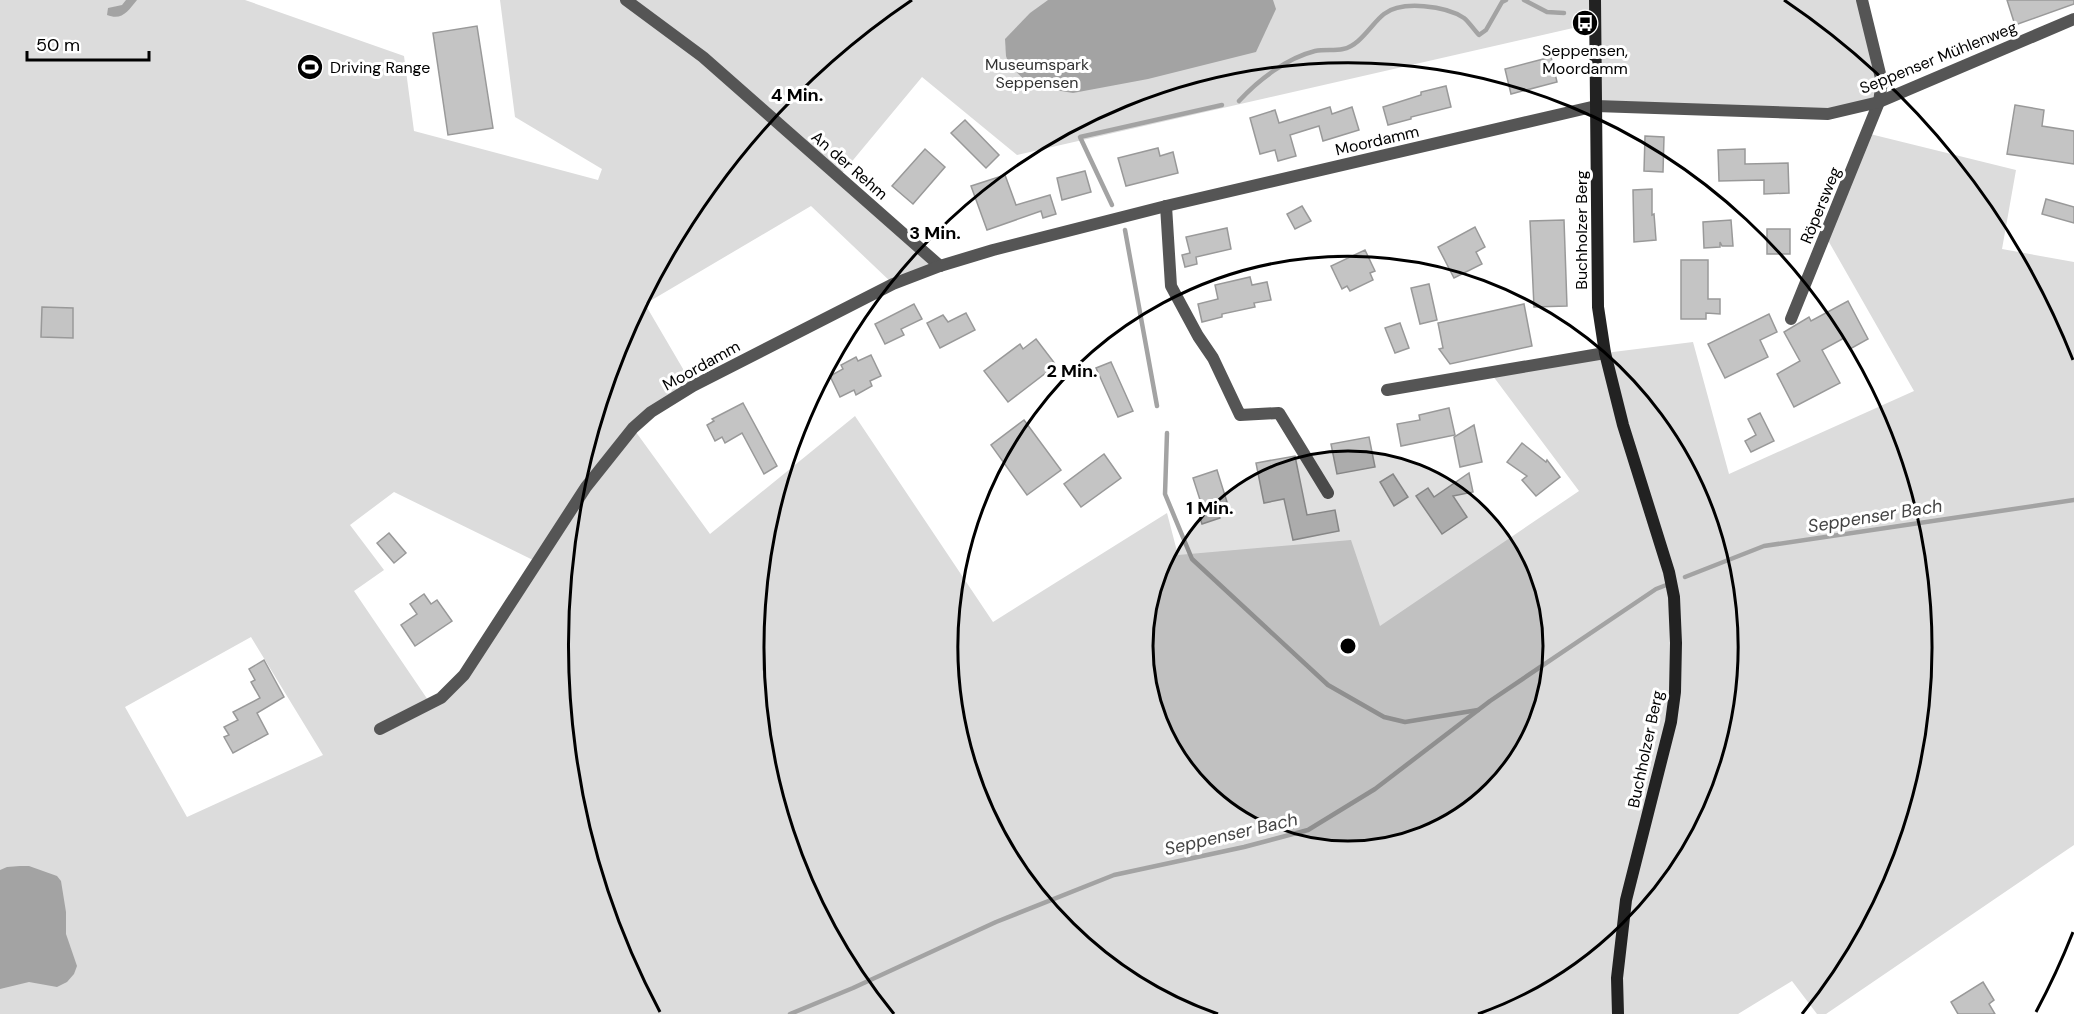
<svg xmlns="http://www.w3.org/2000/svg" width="2074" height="1014" font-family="'DM Sans',sans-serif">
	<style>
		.green { fill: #dcdcdc; fill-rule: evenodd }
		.water { fill: #a3a3a3 }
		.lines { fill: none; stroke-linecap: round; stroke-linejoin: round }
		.stream { stroke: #a3a3a3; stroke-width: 4.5 }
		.building { fill: #c4c4c4; stroke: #999; stroke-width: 1.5 }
		.minor { stroke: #555; stroke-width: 12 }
		.tertiary { stroke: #555; stroke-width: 12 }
		.secondary { stroke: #222; stroke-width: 12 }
		.ring { fill: none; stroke: #000; stroke-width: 3 }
		.labels { text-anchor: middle; stroke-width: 6; stroke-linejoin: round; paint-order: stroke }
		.poi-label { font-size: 16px; fill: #000; stroke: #fff }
		.street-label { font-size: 16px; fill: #000; stroke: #fff }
		.park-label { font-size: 16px; fill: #333; stroke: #fff }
		.water-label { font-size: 18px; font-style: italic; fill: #444; stroke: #fff }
		.centre { fill: #000; stroke: #fff; stroke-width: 3 }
		.ring-label { font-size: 18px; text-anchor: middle; font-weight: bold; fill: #000; stroke: #fff; stroke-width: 6; stroke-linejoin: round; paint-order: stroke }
	</style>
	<rect width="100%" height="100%" fill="#fff"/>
	<path class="green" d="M0,0H245L404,56L414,131L598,180L602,169L515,117L500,0H1862L1882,82L1879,102L1828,114L1596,106L1595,23L1017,155L922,77L839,177L940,266L893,284L811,206L645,304L693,386L633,428L710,534L855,416L993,622L1167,513L1178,555L1351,540L1380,626L1579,491L1490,372L1605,353L1693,342L1729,474L1914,391L1825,235L1866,133L2016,170L2002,249L2074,262V845L1826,1014H1817L1792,981L1738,1014H0ZM394,492L537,562L441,698L430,703L354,591L384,570L350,525ZM251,637L323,755L187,817L125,707Z"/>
	<g class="water">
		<path d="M126,0H137C128,11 122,21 107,15L108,8L122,5Z"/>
		<polygon points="1048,0 1273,0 1276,9 1256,52 1148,79 1073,93 1031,86 1009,65 1006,56 1005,39 1030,13"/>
		<polygon points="20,866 29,866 57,876 61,881 66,912 66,934 77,966 74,974 67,982 57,987 29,982 0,989 0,870 7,867"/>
	</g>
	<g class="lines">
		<g class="stream">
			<polyline points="1524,0 1547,12 1564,13"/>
			<path d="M1239,101C1258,80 1287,58 1315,51C1325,49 1334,51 1343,49C1360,46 1372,23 1384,14C1402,0 1446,6 1464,18C1469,22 1474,30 1479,35L1486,30L1502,2L1506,0"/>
			<polyline points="1112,205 1080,137 1222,105"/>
			<polyline points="1125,230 1157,406"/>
			<polyline points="1167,433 1165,494 1192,559 1328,685 1384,717 1405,722 1478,710"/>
			<polyline points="1685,577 1764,546 2074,500"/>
			<polyline points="790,1014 853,988 996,922 1114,875 1244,847 1308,830 1375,789 1490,701 1656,589 1669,584"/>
		</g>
	</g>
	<g class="building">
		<polygon points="2007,0 2074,0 2074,4 2015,25"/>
		<polygon points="477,26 493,128 448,135 433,33"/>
		<polygon points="1551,57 1557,82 1511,94 1505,69"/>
		<polygon points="1446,86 1451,107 1411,117 1411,119 1388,125 1383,107 1421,95 1421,92"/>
		<polygon points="2015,105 2044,110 2042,126 2074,131 2074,164 2007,154"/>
		<polygon points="1330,107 1332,114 1352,107 1359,130 1323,141 1319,126 1290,135 1296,156 1278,161 1275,150 1260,154 1250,118 1275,110 1279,123"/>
		<polygon points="965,120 999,155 986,168 951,133"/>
		<polygon points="1645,136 1664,137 1663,172 1644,171"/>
		<polygon points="1158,148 1160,156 1173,152 1178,173 1126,186 1118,158"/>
		<polygon points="925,149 945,167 913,204 892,186"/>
		<polygon points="1745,149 1745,164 1788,163 1789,193 1764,194 1764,180 1719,181 1718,150"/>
		<polygon points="1085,171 1091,192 1062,200 1057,178"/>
		<polygon points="1005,175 1016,205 1050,195 1056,214 1043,218 1041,211 987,230 971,186"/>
		<polygon points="1652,189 1652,215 1654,214 1656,240 1634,242 1633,190"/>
		<polygon points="2046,199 2074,207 2074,223 2042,214"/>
		<polygon points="1302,206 1311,221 1295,229 1287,214"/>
		<polygon points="1564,220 1567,306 1534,307 1530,221"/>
		<polygon points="1731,220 1733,246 1722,246 1720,242 1720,247 1704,248 1703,222"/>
		<polygon points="1475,227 1485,247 1476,252 1482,264 1454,278 1438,247"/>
		<polygon points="1227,228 1231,249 1196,257 1197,264 1185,267 1182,255 1190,253 1186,237"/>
		<rect x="1767" y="229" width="23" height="25"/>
		<polygon points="1365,250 1375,271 1370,273 1373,280 1350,291 1347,286 1342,289 1331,266"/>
		<polygon points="1681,260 1708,260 1708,299 1720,299 1720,314 1706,313 1706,319 1681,319"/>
		<polygon points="1250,277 1252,285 1267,282 1271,300 1254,303 1255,307 1222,314 1222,317 1202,322 1198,304 1218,299 1215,285"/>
		<polygon points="1429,284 1437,320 1420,324 1411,288"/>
		<polygon points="1848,301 1868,339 1850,349 1844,338 1822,350 1840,383 1794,407 1777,374 1800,361 1784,332 1809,317 1811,321"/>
		<polygon points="914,304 922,319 901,329 904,335 885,344 875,324"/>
		<polygon points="1524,304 1532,346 1450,364 1439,349 1443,348 1438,323"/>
		<polygon points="42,307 73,308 73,338 41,337"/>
		<polygon points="966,313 975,330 940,348 927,323 943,315 948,322"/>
		<polygon points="1769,314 1777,332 1760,340 1768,357 1725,378 1708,344"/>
		<polygon points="1400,323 1409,348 1395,353 1385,328"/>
		<polygon points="1036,339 1056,365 1008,402 984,371 1020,344 1023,349"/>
		<polygon points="871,355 881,376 870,381 872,386 856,395 854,390 840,397 830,376 843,369 841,365 856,357 858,361"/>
		<polygon points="1111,362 1133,411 1118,417 1096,368"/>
		<polygon points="743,403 777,466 764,474 742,433 725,443 722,437 715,441 707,425 714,421 712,419"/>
		<polygon points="1449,408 1455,435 1401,446 1397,424 1420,420 1419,415"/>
		<polygon points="1760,413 1774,441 1751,452 1745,441 1756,435 1748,419"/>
		<polygon points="1024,420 1061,470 1027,495 991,445"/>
		<polygon points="1474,425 1482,462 1460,467 1454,437"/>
		<polygon points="1369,437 1375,467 1337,474 1331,444"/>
		<polygon points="1522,443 1546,462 1547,460 1560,477 1536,496 1522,480 1527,476 1507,462"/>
		<polygon points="1104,454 1121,478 1081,507 1064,484"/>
		<polygon points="1295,456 1307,515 1335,510 1339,531 1293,540 1284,499 1264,503 1256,463"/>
		<polygon points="1217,470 1227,502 1216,505 1220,518 1202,524 1198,511 1203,509 1193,478"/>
		<polygon points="1469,473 1473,492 1453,496 1467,517 1442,534 1416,496 1428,488 1434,497"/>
		<polygon points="1393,474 1408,497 1394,506 1380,482"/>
		<polygon points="389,533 406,553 394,563 377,543"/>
		<polygon points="424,594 431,604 437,600 452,621 415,646 401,625 417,614 410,604"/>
		<polygon points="264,660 284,697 257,713 268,734 233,753 224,737 229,735 224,727 238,720 233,712 260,698 251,682 255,680 249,669"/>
		<polygon points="1983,982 1994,1000 1989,1004 1995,1014 1958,1014 1951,1002"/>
	</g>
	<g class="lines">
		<g class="minor">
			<polyline points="626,0 703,57 940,266"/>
			<polyline points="1166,206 1171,286 1198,336 1213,358 1240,415 1279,413 1328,493"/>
			<polyline points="1791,319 1879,102 1882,82 1862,0"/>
			<polyline points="1387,390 1605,353"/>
			<polyline points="380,729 441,698 464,675 586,487 633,428 651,412 693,386 893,284 940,266 993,250 1166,206 1596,106"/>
		</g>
		<polyline class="tertiary" points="1596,106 1828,114 1879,102 2074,19"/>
		<polyline class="secondary" points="1595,0 1598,307 1605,353 1623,425 1669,572 1674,597 1676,643 1675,692 1671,722 1626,900 1617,978 1618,1014"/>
	</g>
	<circle cx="1348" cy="646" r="195" fill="#000" fill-opacity=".12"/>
	<g class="ring">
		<circle cx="1348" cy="646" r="195"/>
		<path d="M1218 1014A390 390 0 1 1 1478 1014"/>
		<path d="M894 1014A584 584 0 1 1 1802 1014"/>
		<path d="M2073 932A779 779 0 0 1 2036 1012M660 1012A779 779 0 0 1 912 0M1784 0A779 779 0 0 1 2073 360"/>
	</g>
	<defs>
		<g id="bus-disc" transform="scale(1.35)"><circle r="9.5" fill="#000" stroke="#fff"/><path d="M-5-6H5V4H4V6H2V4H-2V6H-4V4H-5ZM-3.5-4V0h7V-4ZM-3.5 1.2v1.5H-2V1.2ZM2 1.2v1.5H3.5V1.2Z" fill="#fff"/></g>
		<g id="stadium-disc" transform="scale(1.35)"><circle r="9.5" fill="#000" stroke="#fff"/><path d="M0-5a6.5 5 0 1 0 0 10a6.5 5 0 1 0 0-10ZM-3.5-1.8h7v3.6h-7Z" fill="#fff"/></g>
	</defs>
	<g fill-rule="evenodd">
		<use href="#bus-disc" x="1585" y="23"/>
		<use href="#stadium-disc" x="310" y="67"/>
	</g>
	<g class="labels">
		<g class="poi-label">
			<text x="1585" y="56">Seppensen,<tspan x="1585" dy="18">Moordamm</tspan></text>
			<text x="330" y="73" text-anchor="start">Driving Range</text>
		</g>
		<g class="street-label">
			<text transform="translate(1938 57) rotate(-22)" y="6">Seppenser Mühlenweg</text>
			<text transform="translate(1377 140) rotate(-13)" y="6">Moordamm</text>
			<text transform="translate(850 165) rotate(41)" y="6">An der Rehm</text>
			<text transform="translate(1820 205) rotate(-68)" y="6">Röpersweg</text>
			<text transform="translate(1581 230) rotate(-90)" y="6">Buchholzer Berg</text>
			<text transform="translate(701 365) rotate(-29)" y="6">Moordamm</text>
			<text transform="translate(1645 749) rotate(-78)" y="6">Buchholzer Berg</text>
		</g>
		<g class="park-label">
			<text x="1037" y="70">Museumspark<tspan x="1037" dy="18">Seppensen</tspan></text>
		</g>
		<g class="water-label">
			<text transform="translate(1875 516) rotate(-9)" y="6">Seppenser Bach</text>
			<text transform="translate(1231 834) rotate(-13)" y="6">Seppenser Bach</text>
		</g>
	</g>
	<circle cx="1348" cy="646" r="9" class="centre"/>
	<g class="ring-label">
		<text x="797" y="101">4 Min.</text>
		<text x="935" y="239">3 Min.</text>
		<text x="1072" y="377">2 Min.</text>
		<text x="1210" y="514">1 Min.</text>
	</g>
	<path d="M27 51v9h122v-9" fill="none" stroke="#000000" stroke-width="3"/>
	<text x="36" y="51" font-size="18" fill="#000000" stroke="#ffffff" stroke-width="4.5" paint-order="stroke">50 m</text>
</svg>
